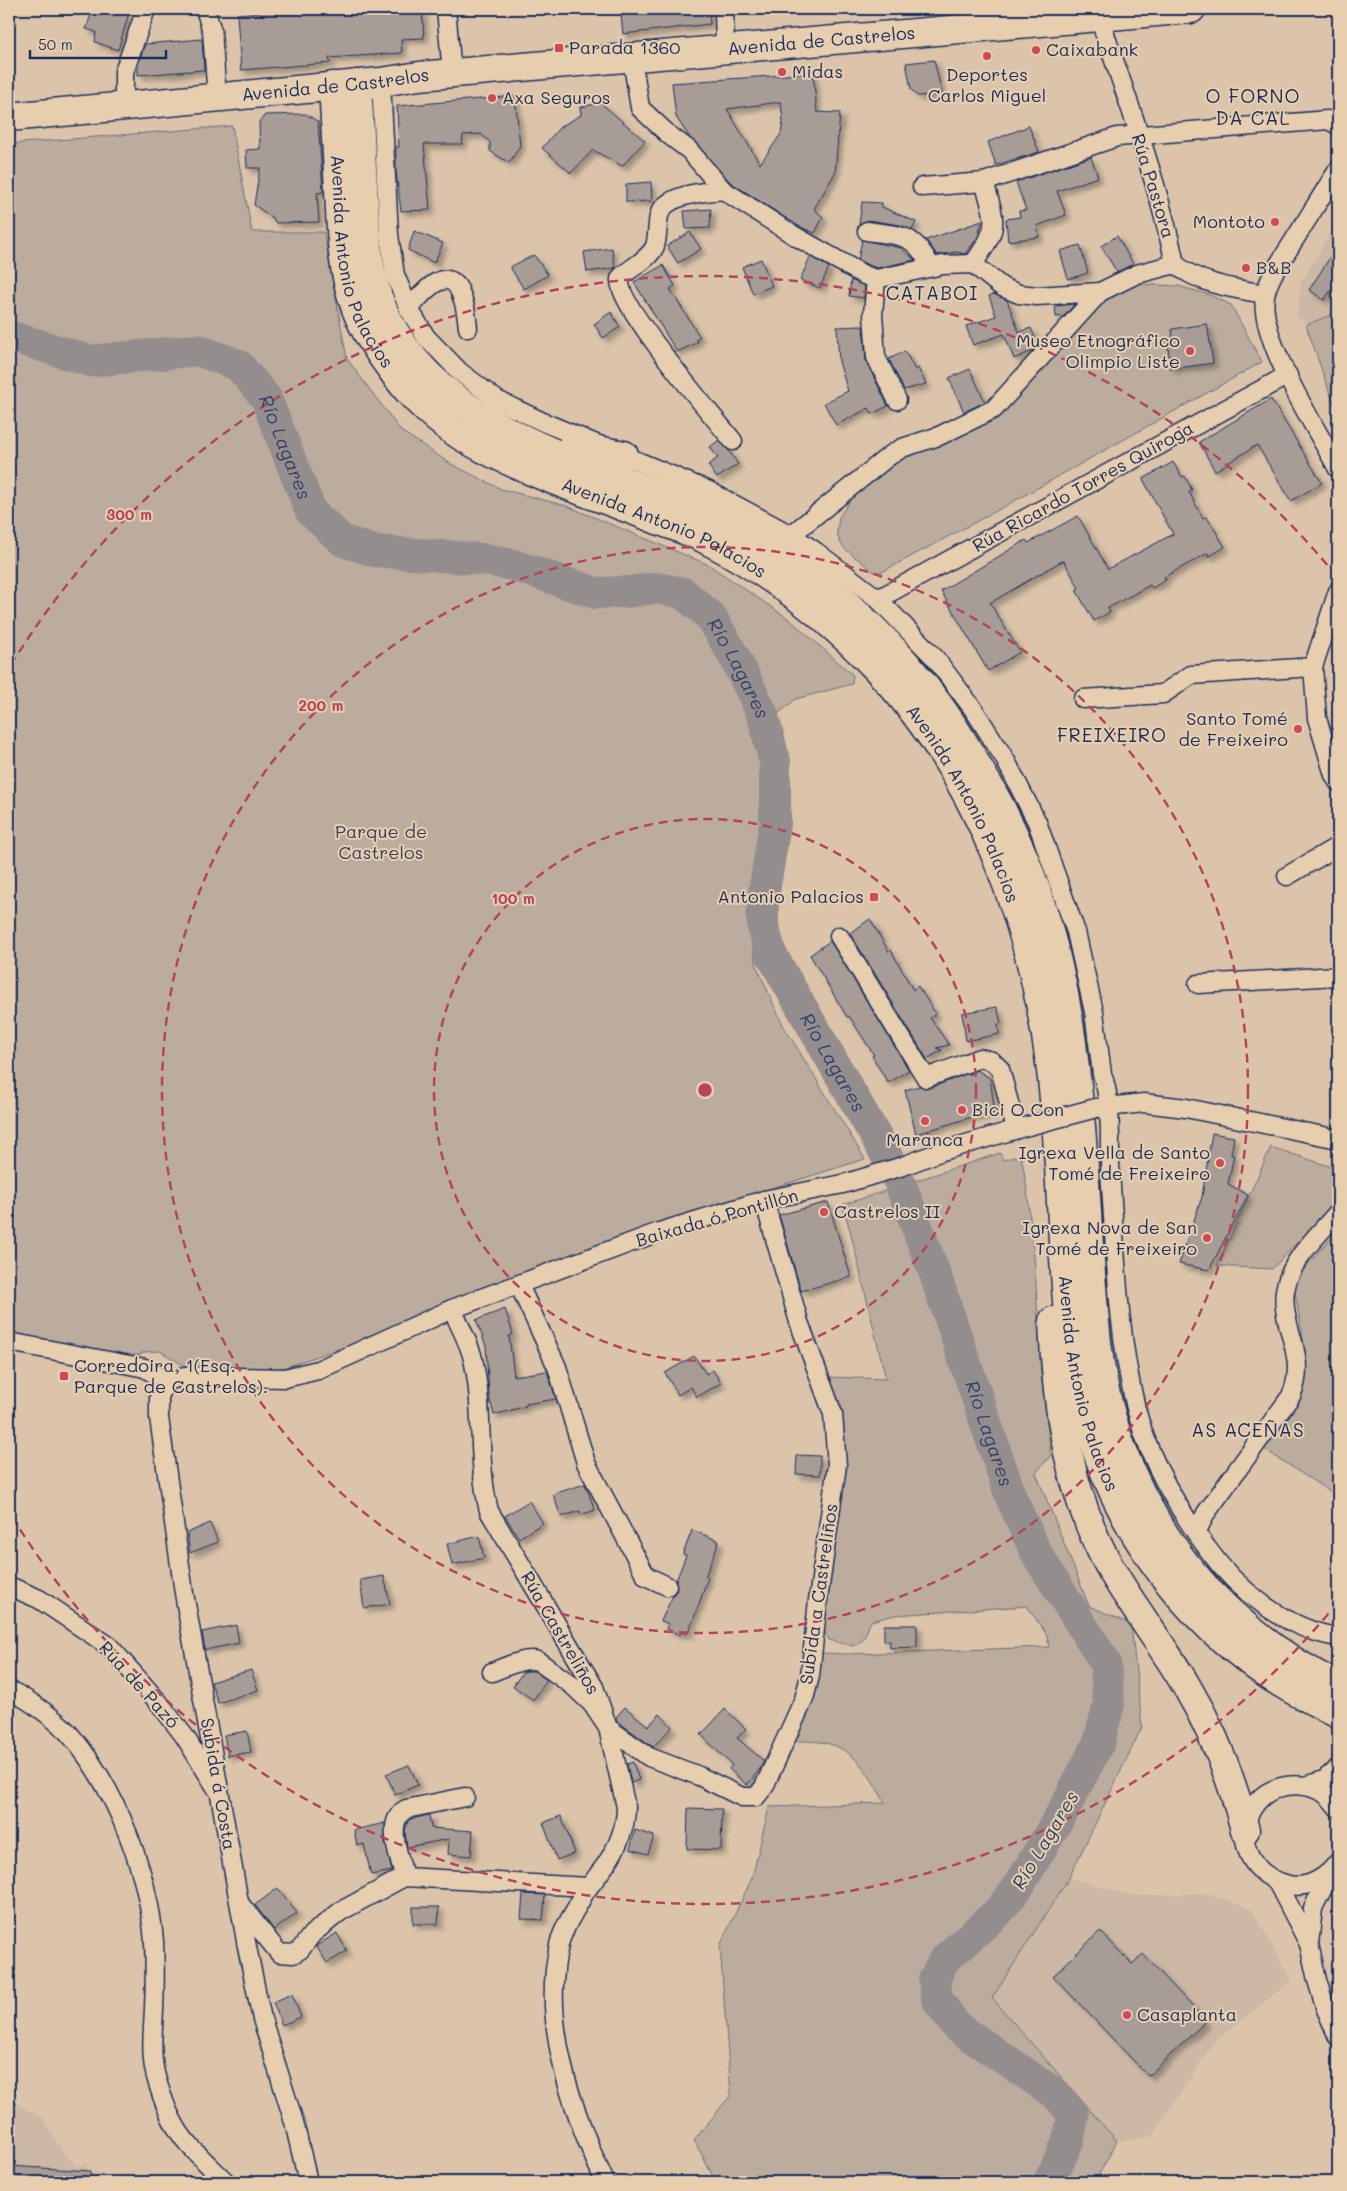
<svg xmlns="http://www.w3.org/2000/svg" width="1347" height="2191" font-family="Mali,sans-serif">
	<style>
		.built { fill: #ccb8a4 }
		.green { fill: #bbac9d; stroke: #6b6e7e }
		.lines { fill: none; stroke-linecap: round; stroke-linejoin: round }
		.river { stroke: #948d8e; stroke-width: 32 }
		.building { fill: #a89c96; stroke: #1b2f5e; fill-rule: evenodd; filter: url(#shadow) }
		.minor-casing { stroke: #1b2f5e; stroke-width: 21 }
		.primary-casing { stroke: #1b2f5e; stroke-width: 31 }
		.minor { stroke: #e7ceaf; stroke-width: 18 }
		.primary { stroke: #e7ceaf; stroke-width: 28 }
		.minor-bridge-casing { stroke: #1b2f5e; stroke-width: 21; stroke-linecap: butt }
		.minor-bridge { stroke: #e7ceaf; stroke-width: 18 }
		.ring { fill: none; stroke: #b6455b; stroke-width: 2.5; stroke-dasharray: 9 6 }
		.poi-dot { fill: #d1495b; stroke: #e7ceaf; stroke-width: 2 }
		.labels { text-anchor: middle; stroke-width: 4; stroke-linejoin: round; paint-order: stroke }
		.street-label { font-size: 18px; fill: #1b2f5e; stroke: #e7ceaf }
		.poi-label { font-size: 18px; fill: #1b2f5e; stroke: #e7ceaf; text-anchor: start }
		.park-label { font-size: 18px; fill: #334267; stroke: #e7ceaf }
		.neighbourhood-label { font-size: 19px; letter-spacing: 1px; fill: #1b2f5e; stroke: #e7ceaf }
		.water-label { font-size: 19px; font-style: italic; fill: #334268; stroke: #e7ceaf }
		.centre { fill: #b6455b; stroke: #e7ceaf; stroke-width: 2.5 }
		.ring-label { font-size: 15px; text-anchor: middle; font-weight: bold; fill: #b6455b; stroke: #e7ceaf; stroke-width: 4; stroke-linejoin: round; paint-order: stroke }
	</style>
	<defs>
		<filter id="shadow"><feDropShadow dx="4.5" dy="4.5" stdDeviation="2.5" flood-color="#0004"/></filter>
	</defs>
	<rect width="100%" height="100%" fill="#dbc4aa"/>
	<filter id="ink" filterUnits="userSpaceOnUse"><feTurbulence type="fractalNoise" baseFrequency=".02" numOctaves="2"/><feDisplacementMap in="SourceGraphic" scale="10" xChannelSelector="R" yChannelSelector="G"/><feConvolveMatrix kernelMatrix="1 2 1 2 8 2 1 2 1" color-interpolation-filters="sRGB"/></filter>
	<g filter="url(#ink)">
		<g class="built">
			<polygon points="1338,220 1338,312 1306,325 1303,320 1297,317 1301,283"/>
			<polygon points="1069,1878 1134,1896 1208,1893 1252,1910 1292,1980 1213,2043 1152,2137 1117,2141 992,1998"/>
			<polygon points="9,2100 42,2117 62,2151 77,2167 85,2163 96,2182 9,2182"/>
		</g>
		<g class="green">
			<polygon points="232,126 252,232 324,232 347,359 401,431 451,464 501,489 567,506 709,565 789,619 853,675 852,684 796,699 756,732 762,766 764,818 746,915 757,967 783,1025 865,1159 632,1232 449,1301 355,1343 283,1368 235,1369 185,1366 160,1351 144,1352 132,1358 9,1336 9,144"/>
			<polygon points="1141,284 1178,286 1210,295 1231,305 1262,362 1009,504 882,572 874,572 844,548 840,542 837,533 839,517 852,498 889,458 993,415 1106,297 1129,286"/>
			<polygon points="1338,312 1338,413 1333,402 1306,325"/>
			<polygon points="1271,1147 1338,1169 1338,1200 1272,1269 1217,1266"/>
			<path d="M1000,1153L1003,1160L1021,1155L1027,1189L1035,1266L1041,1374L1051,1455L1036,1473L1089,1606L1131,1624L1142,1727L1069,1878L992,1998L1117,2141L1095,2182H716L694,2140L731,2095L720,1946L752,1878L769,1807L885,1803C861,1758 844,1736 790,1742L813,1694L822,1653L847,1654L1049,1647L1047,1635L1027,1606L895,1615L871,1621L863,1640L853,1646L829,1640L822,1627L843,1472L844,1431L827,1377L886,1379L850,1230L842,1205Z"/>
			<polygon points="1338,1230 1338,1497 1264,1449 1302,1393 1305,1377 1305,1350 1294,1286 1301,1272"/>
		</g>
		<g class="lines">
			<path class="river" id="s1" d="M9,336L91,361L198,350L238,365L266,398L311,512L343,541L374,551L481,559L513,565L596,593L627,592L656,588L683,593L711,617L735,658L762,713L775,762V824L763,898V926L771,954L884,1151L900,1183L935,1274L1011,1497L1036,1553L1105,1662L1109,1704L1099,1742L1062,1813L1018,1887L999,1911L944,1960L934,1980L937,1999L957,2027L1056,2094L1073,2114L1069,2139L1049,2182"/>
		</g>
		<g class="building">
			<polygon points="93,9 115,9 129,13 118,50 95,42 96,32 86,29"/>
			<polygon points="302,9 422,9 424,38 401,39 402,53 329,58 330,63 241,70 237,14"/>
			<polygon points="636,9 709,9 710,24 623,34 621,15 637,13"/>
			<polygon points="202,39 204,70 138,75 138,65 145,44"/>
			<polygon points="934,60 942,94 917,96 911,89 906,63"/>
			<path d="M813,73L817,112L840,113L835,173L814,209L823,217L815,233L798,226L730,182L690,138L676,117L672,83ZM781,102L783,122L781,134L760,164L727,109Z"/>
			<polygon points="515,96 520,146 509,163 490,151 490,142 481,134 463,135 462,144 424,144 430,210 401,211 396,172 396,147 399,147 397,106"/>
			<polygon points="601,103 645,141 622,166 593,150 571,173 542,148 560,127 581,115 580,107"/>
			<polygon points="306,114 318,122 323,192 317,193 319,222 276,223 273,218 254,205 260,168 247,168 246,150 260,149 259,122 265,115"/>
			<polygon points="1029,126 1039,152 996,165 988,142"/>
			<polygon points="1091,157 1098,177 1057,191 1066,215 1037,226 1039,237 1008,241 1006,219 1020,217 1019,211 1026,210 1016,182"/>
			<polygon points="651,182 652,201 626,202 626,184"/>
			<polygon points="862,202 882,203 882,207 916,222 912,230 900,225 868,220 859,225"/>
			<polygon points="711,209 710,228 686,229 684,211"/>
			<polygon points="982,221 978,237 965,254 956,252 937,255 926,240"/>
			<polygon points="414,231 443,243 434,263 408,250"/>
			<polygon points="690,232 701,249 678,263 667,246"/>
			<polygon points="1117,236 1133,264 1117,272 1101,246"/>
			<polygon points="862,240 901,248 915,260 877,268 868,265 858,260"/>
			<polygon points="1080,245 1088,273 1068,279 1060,251"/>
			<polygon points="1338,245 1338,294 1332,289 1324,300 1309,290"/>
			<polygon points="612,248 615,268 587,272 584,252"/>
			<polygon points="534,255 548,275 524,289 510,267"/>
			<polygon points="810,257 829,267 820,288 800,280"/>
			<polygon points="761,259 772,286 753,294 742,267"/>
			<polygon points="663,265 675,286 670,289 700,337 696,339 698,342 677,352 634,282"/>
			<polygon points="851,280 865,286 864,298 849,296"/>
			<polygon points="994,294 1007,300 1019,332 1031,328 1038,345 1032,351 1014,359 1004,334 973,345 966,326 996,316 989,296"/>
			<polygon points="1075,304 1064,316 1056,317 1055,306"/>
			<polygon points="611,312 620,327 603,338 594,324"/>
			<polygon points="1207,324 1213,363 1171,369 1167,340 1173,339 1172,329"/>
			<polygon points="863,326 866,361 888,406 872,414 869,408 836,425 824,403 848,391 839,362 837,327"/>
			<polygon points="905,351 915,370 918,368 926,384 904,390 889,359"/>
			<polygon points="970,369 985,402 964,412 949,378"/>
			<polygon points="1271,399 1322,483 1291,501 1257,445 1215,471 1199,442"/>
			<polygon points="719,440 729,451 738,464 717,478 708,465 718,458 710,447"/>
			<polygon points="1173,462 1182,477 1185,476 1192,490 1189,492 1203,518 1207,517 1225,547 1208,557 1208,553 1164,577 1166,580 1152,588 1150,585 1108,608 1110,612 1094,621 1076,590 1079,588 1064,561 1060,562 990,603 1020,652 988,671 941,591 1026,540 1028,543 1078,516 1108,569 1173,534 1143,479"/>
			<polygon points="870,919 889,952 891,950 913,990 918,986 936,1014 930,1018 949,1045 936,1048 942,1050 927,1059 850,933"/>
			<polygon points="830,941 909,1070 888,1083 872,1056 874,1055 849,1016 847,1017 810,955"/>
			<polygon points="997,1007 1001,1023 998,1024 999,1034 966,1041 962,1013"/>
			<polygon points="977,1070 990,1078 995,1113 969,1118 916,1134 905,1090 919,1086 930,1088 969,1073 970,1075 970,1073"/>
			<polygon points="1212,1133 1234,1137 1231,1155 1234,1155 1228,1184 1248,1195 1209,1270 1179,1264 1202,1197"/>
			<polygon points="828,1202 851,1277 801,1291 779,1215"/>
			<polygon points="505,1309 513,1334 509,1336 514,1376 547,1371 556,1399 526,1404 526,1406 494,1415 489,1396 486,1346 476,1320"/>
			<polygon points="694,1356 706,1374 713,1370 721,1383 697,1397 691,1387 678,1395 665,1373"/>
			<polygon points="797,1455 820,1456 820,1475 796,1474"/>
			<polygon points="585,1484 595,1510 581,1515 580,1511 561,1517 553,1494"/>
			<polygon points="529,1501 543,1523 519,1538 505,1516"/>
			<polygon points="210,1523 218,1542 190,1553 187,1533"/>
			<polygon points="692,1530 719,1541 705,1577 708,1578 694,1618 687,1634 681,1632 680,1635 667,1629 669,1624 661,1621 673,1595 677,1590 676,1581 686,1555 683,1554"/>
			<polygon points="479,1536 484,1558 452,1565 447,1544"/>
			<polygon points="384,1576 390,1604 364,1608 360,1580"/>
			<polygon points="236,1625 239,1643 205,1650 202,1632"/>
			<polygon points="884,1625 917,1625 917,1647 890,1648 890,1641 884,1641"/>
			<polygon points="251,1670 258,1690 218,1703 211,1682"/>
			<polygon points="528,1671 534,1671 547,1680 533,1700 513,1686 523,1672"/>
			<polygon points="625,1707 648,1726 660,1714 672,1727 653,1747 617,1721 616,1717"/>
			<polygon points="725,1709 746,1729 737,1738 764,1761 760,1769 747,1785 729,1769 732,1765 701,1735"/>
			<polygon points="247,1731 251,1752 228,1756 224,1735"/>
			<polygon points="633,1762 639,1780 631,1783 627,1764"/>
			<polygon points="409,1765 418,1785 395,1795 386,1774"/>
			<polygon points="688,1808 722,1809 721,1850 687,1849"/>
			<polygon points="429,1815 431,1828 473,1831 471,1856 448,1854 449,1839 407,1847 405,1831 408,1821 411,1819"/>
			<polygon points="561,1816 575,1853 557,1860 543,1823"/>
			<polygon points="385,1823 385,1842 392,1871 371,1875 364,1844 357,1846 354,1830"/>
			<polygon points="635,1830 654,1836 648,1854 630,1849"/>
			<polygon points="278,1888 297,1913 274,1930 255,1905"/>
			<polygon points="523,1894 545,1895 543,1920 521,1919"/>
			<polygon points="413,1907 439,1907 438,1924 413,1924"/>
			<polygon points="1100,1931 1132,1964 1143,1954 1206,2021 1148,2076 1053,1976"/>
			<polygon points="337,1933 347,1951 327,1963 316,1946"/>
			<polygon points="292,1994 301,2017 282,2025 273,2002"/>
			<polygon points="9,2166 90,2171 90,2182 9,2182"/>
		</g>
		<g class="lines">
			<g class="minor-casing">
				<g id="minor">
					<polyline points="205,9 212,31 217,98"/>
					<polyline points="446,9 452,73"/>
					<polyline points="724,9 725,50"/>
					<path d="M1096,9C1125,92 1157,178 1175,264C1199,284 1235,289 1265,294"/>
					<polyline points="632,58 640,108 669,135 689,150 723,190 795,236 864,275 876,279 943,265 973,264 1002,287 1019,294 1037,296 1100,292 1137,274 1175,264"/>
					<path d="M381,82L389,235L395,275L409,309L426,337L460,372L497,400L543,422L707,490L791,535L815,551L878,599L935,658L974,710L1005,759L1037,822L1076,932L1094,1012L1102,1074C1114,1106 1108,1151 1111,1186C1116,1259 1118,1333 1135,1404C1147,1456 1175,1505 1207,1548C1236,1589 1287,1630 1338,1637"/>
					<polyline points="124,106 124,72 145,12 142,9"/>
					<path d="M1338,170C1322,195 1307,220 1291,245C1282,260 1268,278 1265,296C1258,339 1317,429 1338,469"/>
					<polyline points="922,187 984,182 1117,137 1328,120 1338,125"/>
					<path d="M723,190C705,192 664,194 659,216C657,226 658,236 655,246C649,261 621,273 620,279C616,304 714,417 733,441"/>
					<path d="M867,231C902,236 914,233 931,267"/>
					<path d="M973,264C999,227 997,225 984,182"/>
					<polyline points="876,279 873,314 876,357 897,400"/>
					<path d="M409,309C422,293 450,259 462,297C466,307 467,318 468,328"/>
					<polyline points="791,535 889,456 902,448 939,436 994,409 1100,292"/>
					<polyline points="1338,591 1313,667 1317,718 1334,775 1338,782"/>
					<polyline points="878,599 1288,375"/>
					<polyline points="1083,699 1163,694 1191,675 1313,667"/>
					<polyline points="1287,876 1338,846"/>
					<polyline points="839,936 926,1078 980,1058 992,1061 1000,1069 1016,1129"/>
					<polyline points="1198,984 1338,976"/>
					<polyline points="1097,1108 1144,1103 1186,1108 1338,1139"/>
					<polyline points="519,1285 557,1367 586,1463 646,1576 667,1586"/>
					<path d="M452,1309C459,1324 467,1339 472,1355C485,1405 476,1460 489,1511L594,1687L608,1728L626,1807C626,1833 614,1855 598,1875C593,1882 588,1887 584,1894C577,1908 562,1929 559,1945C541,2025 572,2110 605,2182"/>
					<polyline points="9,1342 135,1366 145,1368 166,1381"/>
					<polyline points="166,1381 185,1376 285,1378 318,1370 452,1309 659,1232 764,1200 843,1184 903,1166 942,1151 1028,1126"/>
					<polyline points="166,1381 159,1397 159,1418 184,1593 247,1947 262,2019 294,2122 308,2182"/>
					<path d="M1196,1533L1206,1513L1291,1396C1309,1356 1280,1327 1285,1291C1290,1259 1319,1235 1338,1212"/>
					<polyline points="9,1586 39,1599 109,1646 160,1704 185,1737 217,1789"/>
					<path d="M492,1672C506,1667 524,1657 538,1661L573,1686L592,1704L608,1728L649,1757L699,1776L742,1797H756L764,1787L804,1699L810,1676L818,1600L837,1465L833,1414L799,1322L764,1200"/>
					<path d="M9,1690C28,1699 58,1720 72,1737C117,1791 148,1872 154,1941C155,1964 155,1987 154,2009C153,2031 150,2056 156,2077C162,2098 170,2121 184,2139C196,2154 212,2168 226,2182"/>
					<polyline points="1308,1785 1324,1780 1338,1768"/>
					<path d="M1338,1808C1334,1803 1330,1797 1325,1794C1302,1779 1267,1783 1252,1809C1233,1843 1254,1877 1289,1885C1309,1889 1327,1877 1338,1862"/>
					<path d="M404,1877C400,1857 384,1822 406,1809L465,1797"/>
					<polyline points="1277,1882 1309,1944 1317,1980 1325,2007 1338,2037"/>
					<polyline points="240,1904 279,1953 293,1954 300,1950 312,1934 341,1911 404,1877 588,1887"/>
					<polyline points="1309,1944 1313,1908 1331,1872"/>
				</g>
			</g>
			<g class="primary-casing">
				<g id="primary">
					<path d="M357,84C359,118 361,152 363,186C365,224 366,261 378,297C421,416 556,453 661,495C677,501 694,506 709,513C733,525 757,540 779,554C842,593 899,649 941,708C959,733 974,760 989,786C1038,871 1065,971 1075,1068C1083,1132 1086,1197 1090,1261C1094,1308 1096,1357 1108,1403C1140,1531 1221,1628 1338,1686"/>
					<path id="s2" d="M333,86C335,120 337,155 339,190C341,228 341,266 354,303C361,326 375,347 389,366C410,397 440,425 473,443C529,474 595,495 655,519C671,525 688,531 703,538C768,571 827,616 877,669C978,775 1031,920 1050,1063C1062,1152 1060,1243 1070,1333C1085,1465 1143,1580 1249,1661C1276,1683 1308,1698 1338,1714"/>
					<path id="s3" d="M9,117L381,82L419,76L1191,9"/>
					<polyline points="568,451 587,448 624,455"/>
					<path d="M1053,1321C1056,1392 1064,1462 1091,1528C1114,1586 1156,1633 1187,1687C1213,1731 1232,1779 1245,1830"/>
				</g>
			</g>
			<use href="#minor" class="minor"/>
			<use href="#primary" class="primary"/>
			<g class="minor-bridge-casing">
				<polyline id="minor-bridge" points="1028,1126 1096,1108"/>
			</g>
			<use href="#minor-bridge" class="minor-bridge"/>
		</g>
	</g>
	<g class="ring">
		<circle cx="705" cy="1090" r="271"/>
		<circle cx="705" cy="1090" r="543"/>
		<path d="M1338 1602A814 814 0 0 1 11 1515M11 665A814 814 0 0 1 1338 578"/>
	</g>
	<g class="poi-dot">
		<rect x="554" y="43" width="10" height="10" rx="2.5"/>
		<circle cx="1036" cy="50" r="5"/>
		<circle cx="987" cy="56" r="5"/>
		<circle cx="782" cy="72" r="5"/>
		<circle cx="492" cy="98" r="5"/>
		<circle cx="1275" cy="222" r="5"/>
		<circle cx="1246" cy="268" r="5"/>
		<circle cx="1190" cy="351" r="5"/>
		<circle cx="1298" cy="729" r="5"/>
		<rect x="869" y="892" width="10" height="10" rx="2.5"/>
		<circle cx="962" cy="1110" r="5"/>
		<circle cx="925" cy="1121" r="5"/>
		<circle cx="1220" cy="1163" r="5"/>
		<circle cx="824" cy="1212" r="5"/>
		<circle cx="1207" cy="1238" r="5"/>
		<rect x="59" y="1371" width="10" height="10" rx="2.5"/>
		<circle cx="1127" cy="2015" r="5"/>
	</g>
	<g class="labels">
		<g class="street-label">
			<text dy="6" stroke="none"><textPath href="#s3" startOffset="816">Avenida de Castrelos</textPath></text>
			<text dy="6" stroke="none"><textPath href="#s3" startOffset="328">Avenida de Castrelos</textPath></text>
			<text transform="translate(1153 186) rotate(73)" y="6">Rúa Pastora</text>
			<text dy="6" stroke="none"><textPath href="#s2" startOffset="180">Avenida Antonio Palacios</textPath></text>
			<text transform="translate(1083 487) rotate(-29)" y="6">Rúa Ricardo Torres Quiroga</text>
			<text dy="6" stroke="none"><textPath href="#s2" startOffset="615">Avenida Antonio Palacios</textPath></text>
			<text dy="6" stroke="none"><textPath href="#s2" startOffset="1035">Avenida Antonio Palacios</textPath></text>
			<text transform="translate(717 1218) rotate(-16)" y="6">Baixada ó Pontillón</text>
			<text dy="6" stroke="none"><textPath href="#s2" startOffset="1635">Avenida Antonio Palacios</textPath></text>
			<text transform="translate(819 1594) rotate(-82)" y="6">Subida a Castreliños</text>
			<text transform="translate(560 1633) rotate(60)" y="6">Rúa Castreliños</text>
			<text transform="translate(139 1685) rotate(48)" y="6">Rúa de Pazó</text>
			<text transform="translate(218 1784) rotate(80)" y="6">Subida á Costa</text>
		</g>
		<g class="poi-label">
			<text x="569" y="54">Parada 1360</text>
			<text x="1046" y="56">Caixabank</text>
			<text x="792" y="78">Midas</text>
			<text x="987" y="81" text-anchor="middle">Deportes<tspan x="987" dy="21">Carlos Miguel</tspan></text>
			<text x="502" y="104">Axa Seguros</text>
			<text x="1265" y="228" text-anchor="end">Montoto</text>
			<text x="1256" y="274">B&amp;B</text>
			<text x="1180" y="347" text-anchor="end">Museo Etnográfico<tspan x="1180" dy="21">Olimpio Liste</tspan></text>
			<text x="1288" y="725" text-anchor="end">Santo Tomé<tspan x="1288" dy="21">de Freixeiro</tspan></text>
			<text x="864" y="903" text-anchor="end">Antonio Palacios</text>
			<text x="972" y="1116">Bici O Con</text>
			<text x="925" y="1146" text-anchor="middle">Maranca</text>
			<text x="1210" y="1159" text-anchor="end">Igrexa Vella de Santo<tspan x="1210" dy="21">Tomé de Freixeiro</tspan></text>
			<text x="834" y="1218">Castrelos II</text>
			<text x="1197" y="1234" text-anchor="end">Igrexa Nova de San<tspan x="1197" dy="21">Tomé de Freixeiro</tspan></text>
			<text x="74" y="1372">Corredoira, 1(Esq.<tspan x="74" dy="21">Parque de Castrelos).</tspan></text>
			<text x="1137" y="2021">Casaplanta</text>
		</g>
		<g class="park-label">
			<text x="381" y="838">Parque de<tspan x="381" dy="21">Castrelos</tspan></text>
		</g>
		<g class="neighbourhood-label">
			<text x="1253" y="103">O FORNO<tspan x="1253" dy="22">DA CAL</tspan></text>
			<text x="932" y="300">CATABOI</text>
			<text x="1112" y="742">FREIXEIRO</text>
			<text x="1248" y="1437">AS ACEÑAS</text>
		</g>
		<g class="water-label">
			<text dy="7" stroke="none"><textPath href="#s1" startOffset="332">Río Lagares</textPath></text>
			<text dy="7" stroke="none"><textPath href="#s1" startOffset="888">Río Lagares</textPath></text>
			<text dy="7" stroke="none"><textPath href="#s1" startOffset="1308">Río Lagares</textPath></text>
			<text dy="7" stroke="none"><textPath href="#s1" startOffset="1712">Río Lagares</textPath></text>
			<text transform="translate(1045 1840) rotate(-59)" y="7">Río Lagares</text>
		</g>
	</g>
	<circle cx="705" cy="1090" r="8" class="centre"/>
	<g class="ring-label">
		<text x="129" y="520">300 m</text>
		<text x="321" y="711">200 m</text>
		<text x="513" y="904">100 m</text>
	</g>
	<rect width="1347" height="2191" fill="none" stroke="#e7ceaf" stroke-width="30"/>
	<rect x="15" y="15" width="1317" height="2161" fill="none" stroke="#1b2f5e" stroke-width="2" filter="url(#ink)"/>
	<path d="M30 50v8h136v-8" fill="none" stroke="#1b2f5e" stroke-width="2.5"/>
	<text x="38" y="50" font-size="15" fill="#1b2f5e" stroke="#e7ceaf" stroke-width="4" paint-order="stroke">50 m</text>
</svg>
